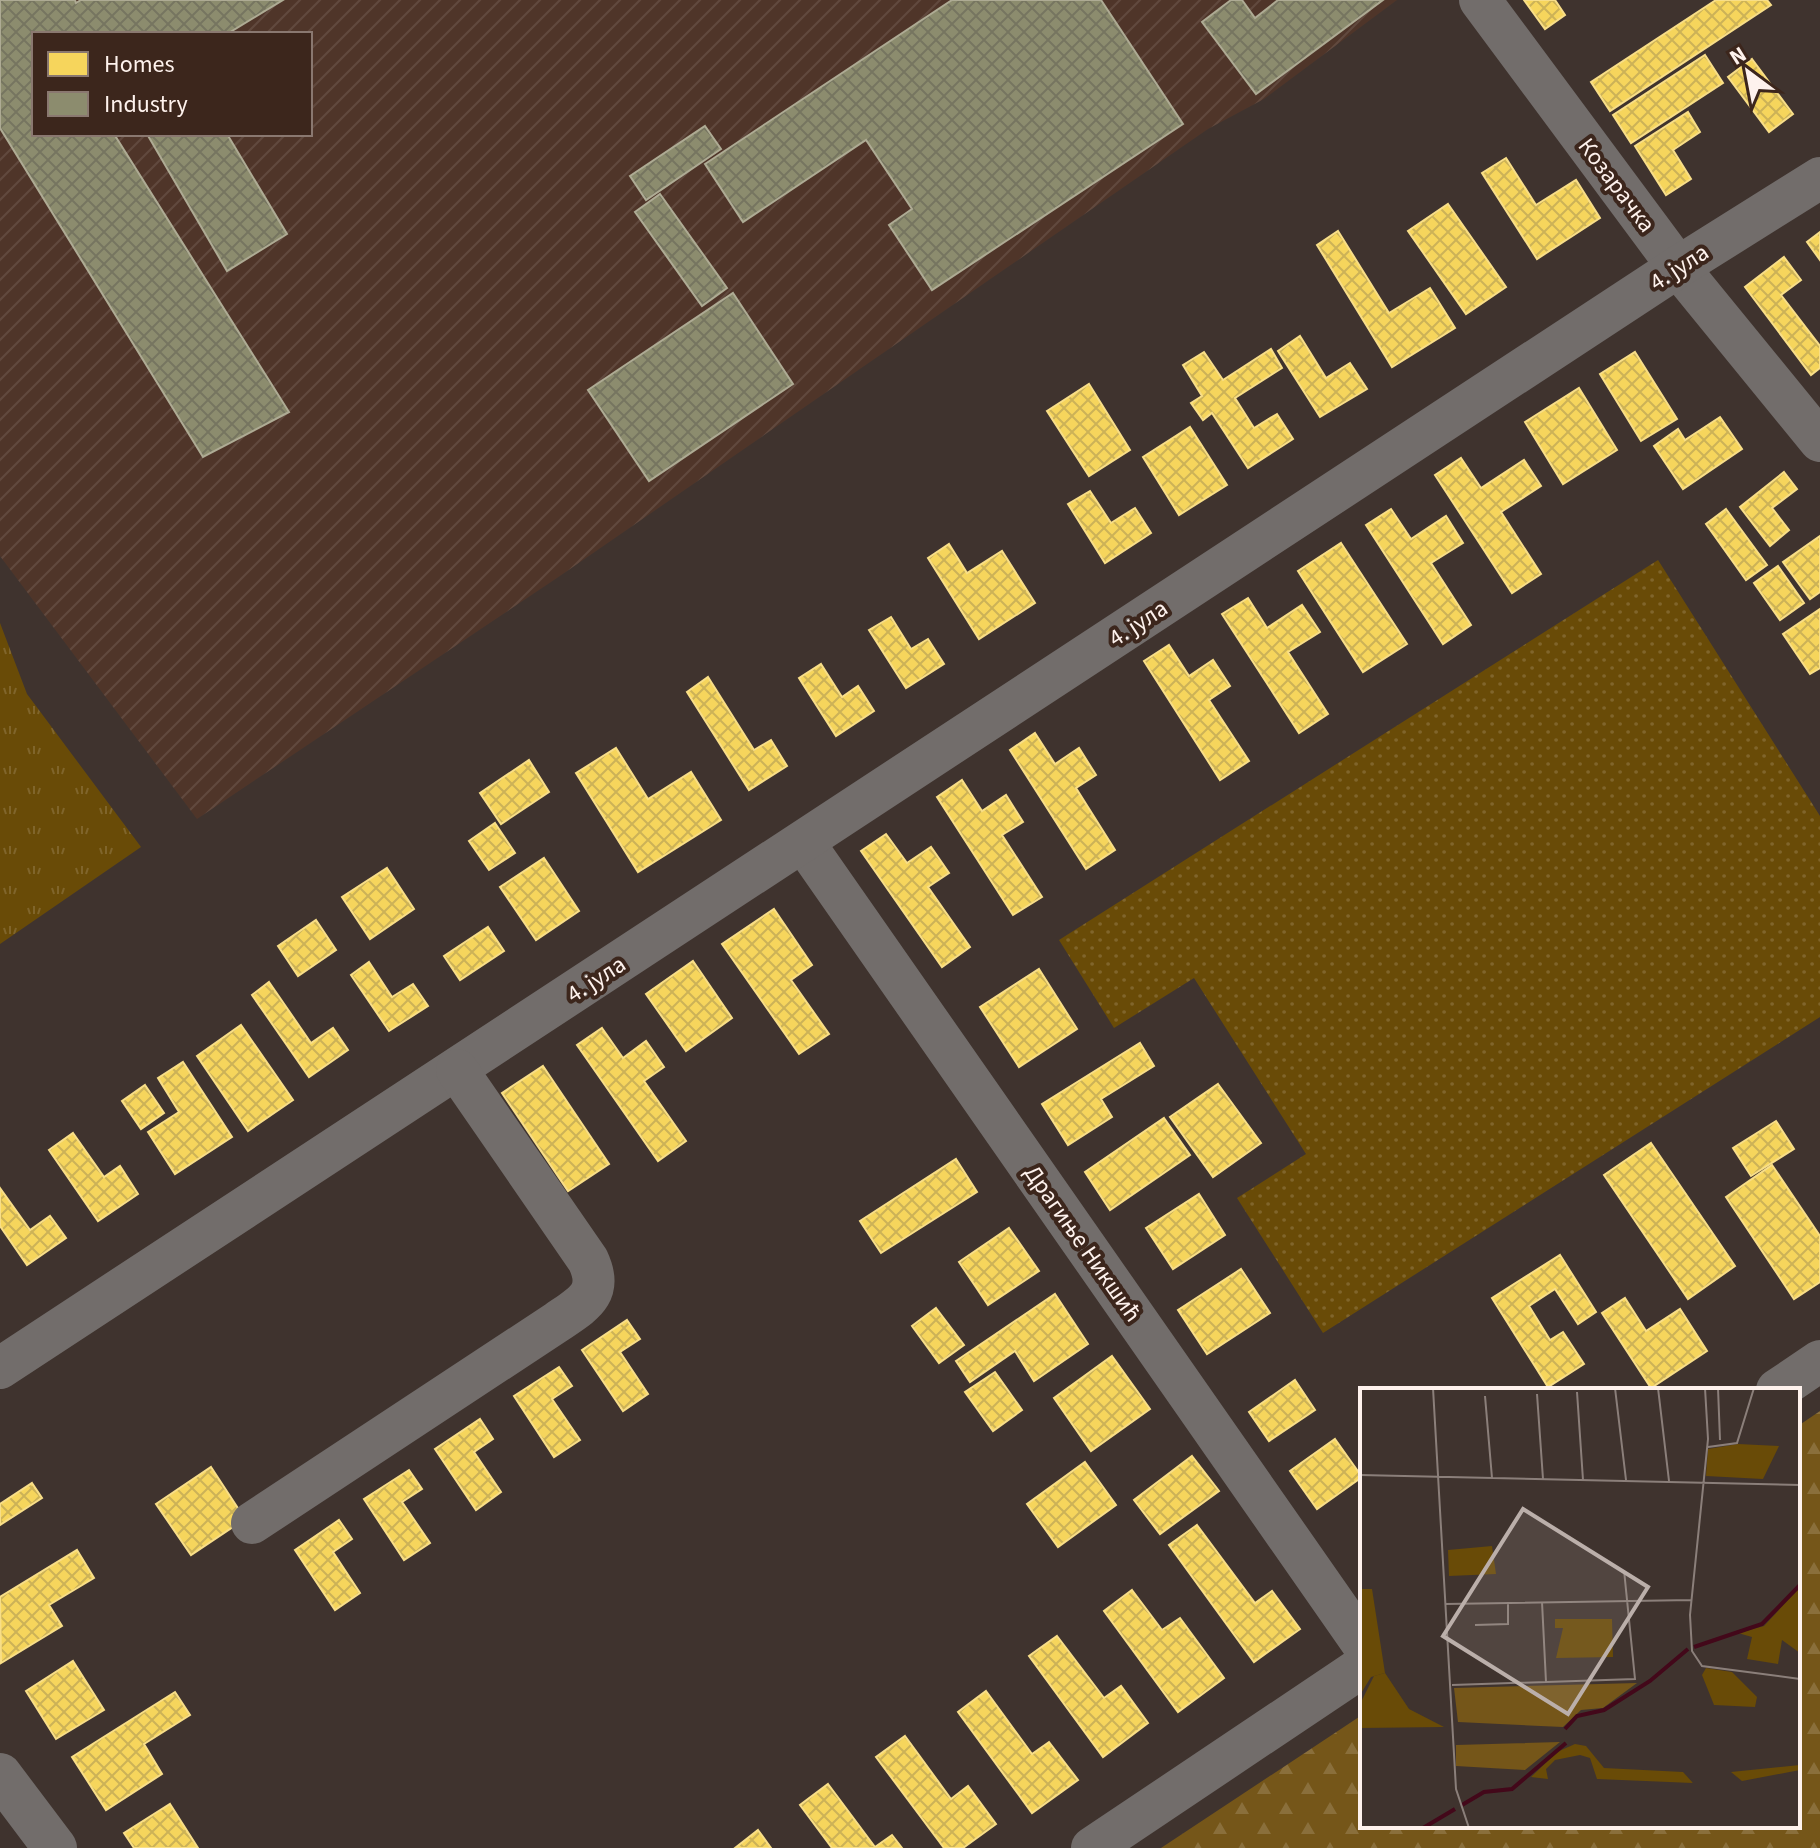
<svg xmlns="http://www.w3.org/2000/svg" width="1820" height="1848" font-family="'Source Sans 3',sans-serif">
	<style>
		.industrial { fill: url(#industrial-furrows); fill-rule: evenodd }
		.grass { fill: url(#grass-tufts) }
		.forest { fill: url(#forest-firs) }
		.garden { fill: url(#garden-dots) }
		.homes { fill: url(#homes-cross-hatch); stroke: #f8de88; stroke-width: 2 }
		.industry { fill: url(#industry-cross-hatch); stroke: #aeab94; stroke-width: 2 }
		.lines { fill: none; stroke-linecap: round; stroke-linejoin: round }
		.minor { stroke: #726d6b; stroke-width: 42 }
		.tertiary { stroke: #726d6b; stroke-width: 44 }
		.labels { text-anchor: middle; stroke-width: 8; stroke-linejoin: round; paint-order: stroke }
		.street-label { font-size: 24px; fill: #fef2ed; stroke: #3c261c }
		.inset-river { fill: none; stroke: #43081a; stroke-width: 4 }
		.inset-road { fill: none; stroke: #8b7f7a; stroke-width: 2 }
		.view { fill: #bbafaa; fill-opacity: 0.15; stroke: #bbafaa; stroke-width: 4 }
		.inset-edge { fill: none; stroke: #fef2ed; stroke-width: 4 }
	</style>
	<defs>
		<pattern id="industrial-furrows" width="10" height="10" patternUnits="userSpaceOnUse" patternTransform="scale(2)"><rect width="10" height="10" fill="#4f3529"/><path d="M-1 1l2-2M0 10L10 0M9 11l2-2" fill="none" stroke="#61493e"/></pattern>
		<pattern id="grass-tufts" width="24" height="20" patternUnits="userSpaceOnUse" patternTransform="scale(2)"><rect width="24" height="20" fill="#694b07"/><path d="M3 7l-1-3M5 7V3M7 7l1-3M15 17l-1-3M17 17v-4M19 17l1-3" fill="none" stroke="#80652b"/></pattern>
		<pattern id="forest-firs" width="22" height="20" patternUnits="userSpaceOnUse" patternTransform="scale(2)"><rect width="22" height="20" fill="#755619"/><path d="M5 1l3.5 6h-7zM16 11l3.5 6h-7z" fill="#8a6f3b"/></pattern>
		<pattern id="garden-dots" width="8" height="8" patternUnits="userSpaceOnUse" patternTransform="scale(2)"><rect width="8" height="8" fill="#694b07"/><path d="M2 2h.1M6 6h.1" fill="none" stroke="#80652b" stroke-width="1.8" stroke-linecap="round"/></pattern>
		<pattern id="homes-cross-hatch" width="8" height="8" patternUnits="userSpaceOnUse" patternTransform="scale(2)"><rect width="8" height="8" fill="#f6d55c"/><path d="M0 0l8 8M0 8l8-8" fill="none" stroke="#ccb257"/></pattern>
		<pattern id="industry-cross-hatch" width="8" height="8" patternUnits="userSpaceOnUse" patternTransform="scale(2)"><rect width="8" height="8" fill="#8c8c6e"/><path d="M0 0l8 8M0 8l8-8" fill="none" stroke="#767560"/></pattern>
	</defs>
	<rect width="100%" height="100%" fill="#3f332e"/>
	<path class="industrial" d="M0,0H1397L1264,99L1208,129L557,578L197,819L0,556ZM34,34H310V134H34Z"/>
	<polygon class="grass" points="0,623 27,694 141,847 0,944"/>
	<polygon class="forest" points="1820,1411 1820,1848 1161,1848 1362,1715 1362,1826 1798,1826 1798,1426"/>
	<polygon class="garden" points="1658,560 1820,816 1820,1017 1323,1333 1237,1198 1306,1154 1194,978 1114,1028 1059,940"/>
	<g class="homes">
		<polygon points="1524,0 1555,0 1565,15 1545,29"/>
		<polygon points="1716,0 1767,0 1771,5 1610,111 1591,82"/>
		<polygon points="1705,55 1723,83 1631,143 1613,115"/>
		<polygon points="1752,59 1793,114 1769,132 1728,77"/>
		<polygon points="1688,112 1700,132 1673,150 1691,179 1666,195 1635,146"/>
		<polygon points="1506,158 1536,205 1576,180 1600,218 1537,259 1482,173"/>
		<polygon points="1448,204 1506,287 1466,314 1408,231"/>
		<polygon points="1338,231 1389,313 1430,288 1455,328 1392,367 1317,245"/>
		<polygon points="1820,232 1820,260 1807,242"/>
		<polygon points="1784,257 1801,280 1781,295 1820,346 1820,368 1811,375 1745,287"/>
		<polygon points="1300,336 1326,378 1350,363 1367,389 1320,417 1278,351"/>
		<polygon points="1271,349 1282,368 1235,398 1254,428 1277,414 1293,439 1248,468 1212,413 1203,420 1191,403 1202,396 1183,365 1204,352 1223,380"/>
		<polygon points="1635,352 1677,419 1641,441 1600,374"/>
		<polygon points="1089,384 1130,450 1089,476 1047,411"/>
		<polygon points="1579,388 1617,450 1563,484 1525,422"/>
		<polygon points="1720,417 1742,449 1683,489 1654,446 1678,429 1685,440"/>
		<polygon points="1190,427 1227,485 1179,515 1143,457"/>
		<polygon points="1461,458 1481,488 1524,460 1541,486 1501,512 1541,574 1512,593 1435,475"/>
		<polygon points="1784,472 1797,489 1772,508 1789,530 1770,546 1740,507"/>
		<polygon points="1090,491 1111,523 1135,508 1151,533 1105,563 1068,504"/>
		<polygon points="1391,509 1411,539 1446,516 1463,543 1431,563 1471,625 1443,644 1366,525"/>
		<polygon points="1726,509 1767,565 1746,580 1706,524"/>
		<polygon points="1820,536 1820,592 1810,599 1783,562"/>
		<polygon points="1341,543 1407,644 1363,672 1298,571"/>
		<polygon points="949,544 967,573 1002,551 1035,603 979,639 928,558"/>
		<polygon points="1778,566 1804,603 1780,620 1754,583"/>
		<polygon points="1248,598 1267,628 1302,605 1320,632 1288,652 1328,714 1299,733 1222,614"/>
		<polygon points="1820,609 1820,668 1810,674 1783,634"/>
		<polygon points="891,617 911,649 928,639 944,664 906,688 869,630"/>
		<polygon points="1169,645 1189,676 1213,660 1230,686 1209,700 1249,761 1220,780 1144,661"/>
		<polygon points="821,664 842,697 858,686 874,711 836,736 799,678"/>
		<polygon points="708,677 754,750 771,740 787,766 749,790 687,692"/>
		<polygon points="1035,733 1055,764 1079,748 1096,775 1076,788 1115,850 1086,869 1010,750"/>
		<polygon points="616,748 648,799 691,772 721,820 638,872 576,773"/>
		<polygon points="529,760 549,792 501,824 480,793"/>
		<polygon points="962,780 982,811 1006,795 1023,822 1002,835 1042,897 1013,915 937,797"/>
		<polygon points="495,823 515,853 489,870 469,841"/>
		<polygon points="886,834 907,863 931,847 949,873 928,887 970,947 942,967 861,851"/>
		<polygon points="544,858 579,911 536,940 500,887"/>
		<polygon points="387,868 414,909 370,939 342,897"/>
		<polygon points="774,909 812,965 791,980 829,1034 799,1054 722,944"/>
		<polygon points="316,920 336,950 298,976 278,946"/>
		<polygon points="488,927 504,951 460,980 444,956"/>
		<polygon points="693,961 732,1018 686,1051 646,994"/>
		<polygon points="369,962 392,997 413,984 428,1006 389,1031 351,975"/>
		<polygon points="1039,969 1077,1029 1019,1067 980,1007"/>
		<polygon points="269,982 311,1043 333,1028 348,1050 309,1077 252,995"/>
		<polygon points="241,1025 293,1100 248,1131 197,1056"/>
		<polygon points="602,1028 623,1058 646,1041 664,1067 644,1081 686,1141 658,1161 577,1045"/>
		<polygon points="1140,1043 1154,1066 1101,1099 1112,1117 1068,1145 1042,1104"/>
		<polygon points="183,1062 232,1137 175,1174 148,1132 179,1112 158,1078"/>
		<polygon points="543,1066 609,1164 568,1191 502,1093"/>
		<polygon points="1218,1084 1261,1143 1213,1177 1170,1117"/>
		<polygon points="145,1085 164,1113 141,1129 122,1101"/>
		<polygon points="1164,1118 1190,1155 1110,1210 1085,1172"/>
		<polygon points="1776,1121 1794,1149 1751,1176 1733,1148"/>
		<polygon points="73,1133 104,1177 120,1166 138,1194 98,1221 49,1150"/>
		<polygon points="1651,1143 1735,1266 1688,1299 1604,1175"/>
		<polygon points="956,1159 977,1192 881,1253 860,1221"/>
		<polygon points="1772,1165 1820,1236 1820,1282 1794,1299 1726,1197"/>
		<polygon points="0,1188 30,1230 50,1216 66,1238 27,1265 0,1226"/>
		<polygon points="1199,1194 1225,1235 1173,1269 1146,1228"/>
		<polygon points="1009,1228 1039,1271 988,1305 959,1262"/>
		<polygon points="1560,1255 1596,1312 1578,1324 1555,1289 1529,1306 1550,1340 1563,1332 1584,1364 1548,1387 1492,1298"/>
		<polygon points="1241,1269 1270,1313 1207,1354 1178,1310"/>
		<polygon points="1055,1294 1088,1344 1034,1381 1015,1351 970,1382 956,1361"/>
		<polygon points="1625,1298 1646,1331 1680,1309 1707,1351 1651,1388 1602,1313"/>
		<polygon points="936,1308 964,1345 939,1363 912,1326"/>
		<polygon points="627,1320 640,1339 620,1352 648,1394 623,1411 582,1350"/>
		<polygon points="1112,1356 1150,1409 1091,1451 1054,1398"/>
		<polygon points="559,1367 572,1386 552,1399 580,1440 554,1457 514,1396"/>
		<polygon points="995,1372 1022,1410 993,1431 965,1392"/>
		<polygon points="1295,1380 1315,1410 1269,1441 1249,1412"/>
		<polygon points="480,1419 493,1439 474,1452 501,1492 476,1510 435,1449"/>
		<polygon points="1335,1439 1362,1477 1317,1509 1290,1471"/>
		<polygon points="1192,1456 1219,1491 1160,1534 1134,1500"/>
		<polygon points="1085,1462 1116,1505 1058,1547 1027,1504"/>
		<polygon points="211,1467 245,1519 191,1555 156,1504"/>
		<polygon points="409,1470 422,1489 402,1502 430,1543 404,1560 364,1499"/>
		<polygon points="32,1483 42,1498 0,1525 0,1504"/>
		<polygon points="339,1520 352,1539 333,1552 360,1593 335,1610 295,1550"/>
		<polygon points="1197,1525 1255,1603 1272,1591 1300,1629 1254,1662 1169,1545"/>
		<polygon points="77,1550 94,1578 49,1605 62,1626 1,1663 0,1597"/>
		<polygon points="1132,1590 1162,1630 1180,1618 1224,1678 1178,1712 1104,1611"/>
		<polygon points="1057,1636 1104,1698 1121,1686 1148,1723 1103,1757 1029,1656"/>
		<polygon points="73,1661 104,1710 56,1739 26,1691"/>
		<polygon points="986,1691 1032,1754 1049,1742 1078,1780 1032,1813 958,1712"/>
		<polygon points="175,1692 190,1715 144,1744 162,1774 106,1810 72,1757"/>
		<polygon points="905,1736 951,1799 968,1786 996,1824 963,1848 944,1848 876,1757"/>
		<polygon points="828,1784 875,1847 892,1835 902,1848 832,1848 800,1805"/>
		<polygon points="170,1804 198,1848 134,1848 124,1833"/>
		<polygon points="758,1830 771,1848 735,1848"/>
	</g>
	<g class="industry">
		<polygon points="0,0 75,0 76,3 81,0 283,0 227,34 34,34 34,134 114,134 289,412 203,457 0,128"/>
		<polygon points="952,0 1101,0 1183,124 932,290 889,225 912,209 866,140 743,222 705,164"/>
		<polygon points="1231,0 1242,0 1255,18 1278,0 1383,0 1256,94 1202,22"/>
		<polygon points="705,126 721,149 646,200 630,176"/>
		<polygon points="147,134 227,134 287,234 227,271"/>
		<polygon points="660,194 727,288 702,306 635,212"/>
		<polygon points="733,293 793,384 649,481 588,390"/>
	</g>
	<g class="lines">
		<g class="minor">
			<polyline points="1480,0 1678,267 1820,441"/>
			<polyline points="804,843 1362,1643"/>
			<polyline points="0,1368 1678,267 1820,178"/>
			<polyline points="1777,1390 1820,1361"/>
			<path d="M252,1523L557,1322C583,1304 604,1294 588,1260L457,1070"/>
			<polyline points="1092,1848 1362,1667"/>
		</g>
		<polyline class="tertiary" points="0,1775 55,1848"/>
	</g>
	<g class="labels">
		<g class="street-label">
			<text transform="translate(1617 185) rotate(53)" y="8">Козарачка</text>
			<text transform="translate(1679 267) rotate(-33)" y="8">4. јула</text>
			<text transform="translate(1138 623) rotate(-33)" y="8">4. јула</text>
			<text transform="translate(596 979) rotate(-33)" y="8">4. јула</text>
			<text transform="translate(1083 1243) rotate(55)" y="8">Драгиње Никшић</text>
		</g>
	</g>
	<g transform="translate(1360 1388)">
		<rect width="440" height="440" fill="#3f332e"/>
		<path d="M378,56L419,58L403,91L346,88L348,61ZM132,158L136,186L89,188L88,162ZM0,201H12L25,285L11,289L0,307ZM215,356L226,358L244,380L323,384L333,395L237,391L230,370L220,367L195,372L186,381L188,391L171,389L197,364ZM440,377V382L382,393L371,384Z" fill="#694b07"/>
		<path d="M277,295L243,320L221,322L203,339L98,334L94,300ZM200,354L165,382L96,378V357Z" fill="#755619"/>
		<path d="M346,280L372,284L397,309L395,319L354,317L342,287Z" fill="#694b07"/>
		<path d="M440,199V265L422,252L418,276L387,271L392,249L378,245L404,238ZM195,231H252L253,269L196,270L203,240H195ZM25,285L49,321L84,339L0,340V316L14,288Z" fill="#694b07"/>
		<path class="inset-river" d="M334,259L402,236L440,197M205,341L217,328L244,322L290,293L328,261M102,417L124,404L152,401L206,355M63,440L95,421"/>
		<path class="inset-road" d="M73,0L96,401L109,440M255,0L266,92M298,0L309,93M345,0L348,51L330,227L332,263L342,278L440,291M358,0L360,52M217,4L223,92M177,6L183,91M125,8L132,90M348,59L377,55L394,0M0,87L440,97M182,214L186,294M85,216L332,212M115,237L148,236V214M92,297L275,291L264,182"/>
		<path class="view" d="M163,121L288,199L208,326L83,248Z"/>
		<rect width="440" height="440" class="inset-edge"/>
	</g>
	<rect x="32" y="32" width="280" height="104" fill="#3c261c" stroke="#8a7870" stroke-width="2"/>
	<rect x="48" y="52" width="40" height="24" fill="#f6d55c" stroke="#8a7870" stroke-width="2"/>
	<text x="104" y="72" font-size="24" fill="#fef2ed">Homes</text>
	<rect x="48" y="92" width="40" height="24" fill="#8c8c6e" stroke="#8a7870" stroke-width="2"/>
	<text x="104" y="112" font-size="24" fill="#fef2ed">Industry</text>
	<g transform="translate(1748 72) rotate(328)" stroke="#3c261c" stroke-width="6" paint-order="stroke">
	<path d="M0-6L14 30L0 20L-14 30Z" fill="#fef2ed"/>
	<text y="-12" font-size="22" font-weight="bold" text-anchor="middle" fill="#fef2ed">N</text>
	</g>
</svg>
